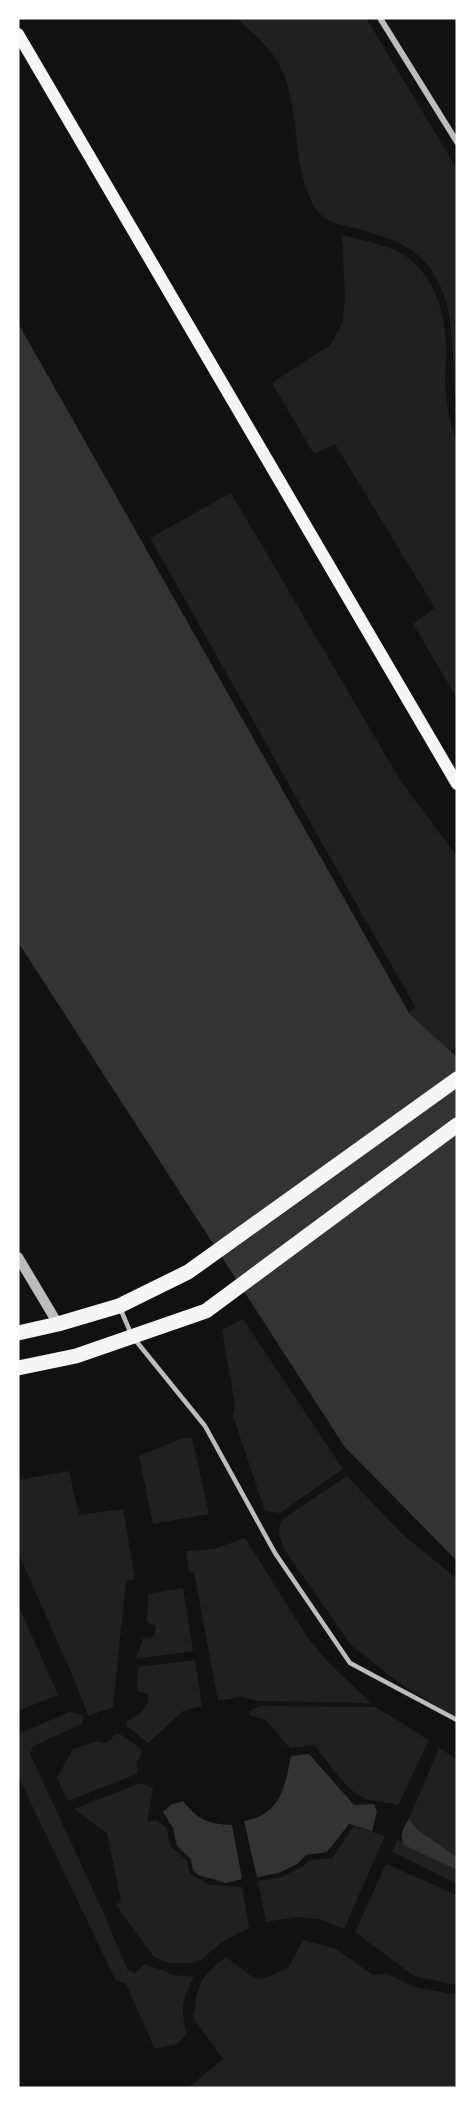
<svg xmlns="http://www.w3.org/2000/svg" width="475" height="2106" font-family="'PT Sans Narrow',sans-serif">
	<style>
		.green { fill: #202020 }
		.water { fill: #333 }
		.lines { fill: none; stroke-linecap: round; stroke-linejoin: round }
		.service { stroke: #bcbcbc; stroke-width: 4.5 }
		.minor { stroke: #bcbcbc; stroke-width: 6 }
		.tertiary { stroke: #bcbcbc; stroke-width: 10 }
		.secondary { stroke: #f5f5f5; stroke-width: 12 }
		.primary { stroke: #f5f5f5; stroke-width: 15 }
	</style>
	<rect width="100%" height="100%" fill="#111"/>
	<g class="green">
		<path d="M236,18H366L457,169V410C448,349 465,273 395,241C386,237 375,234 365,231C349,225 327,226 316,209C291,169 301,115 283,73C274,50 254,34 236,18Z"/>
		<path d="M342,235C362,240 386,244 404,255C437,277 447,319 446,357C446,365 445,372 445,380C445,402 450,423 457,443V698L413,624L435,608L335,444L314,454L272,383L330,345L342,324L345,299Z"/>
		<path d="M231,493L402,783L457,856V1046L451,1051L409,1013L415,1006C325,851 239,694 150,538Z"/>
		<polygon points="243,1319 343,1469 280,1513 265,1511 233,1416 235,1405 222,1330"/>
		<polygon points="183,1438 192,1438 209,1514 153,1524 139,1456"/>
		<polygon points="69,1471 79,1515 123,1509 135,1579 126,1581 113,1707 88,1716 77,1686 18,1552 18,1480"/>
		<polygon points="347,1476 402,1534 457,1579 457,1719 398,1682 351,1645 284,1549 278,1531 284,1518"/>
		<polygon points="245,1538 308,1638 327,1661 371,1703 260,1701 241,1697 218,1701 194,1572 189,1572 186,1551 214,1549"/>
		<polygon points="183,1588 193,1651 136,1659 143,1638 154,1637 156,1626 147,1622 148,1594"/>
		<polygon points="18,1605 58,1695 18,1711"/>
		<path d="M195,1660L202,1706L183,1711L148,1743L128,1727L126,1722C139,1714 149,1710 148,1694L137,1691L138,1667Z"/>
		<path d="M260,1706L376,1707L429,1740L398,1805C390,1803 382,1802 375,1801C348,1798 331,1764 314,1745L290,1748L265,1719L250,1716L249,1711Z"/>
		<path d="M70,1712L83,1715L82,1724L33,1746L30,1754L105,1916L127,1969L135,1973L145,1964L174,1975L194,1977C182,2000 180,2009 187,2034L177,2044L155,2049L126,1984L115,1979L18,1776V1734Z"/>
		<polygon points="120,1734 143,1750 137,1763 137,1774 68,1801 57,1778 73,1749 98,1741 104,1743 111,1740 114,1735"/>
		<polygon points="439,1748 457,1759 457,1857 418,1830 409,1819"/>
		<polygon points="140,1783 153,1788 147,1822 156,1820 166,1827 171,1847 187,1861 190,1874 210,1885 242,1887 249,1928 222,1942 202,1959 193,1963 169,1963 154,1957 116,1905 121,1901 107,1833 74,1809"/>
		<polygon points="354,1826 385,1836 344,1929 320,1919 296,1917 266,1922 258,1881 281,1877 302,1867 310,1860 332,1858"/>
		<polygon points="397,1840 457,1870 457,1884 393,1852"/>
		<polygon points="386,1864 457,1895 457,1985 414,1976 355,1932"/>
		<path d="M303,1940L336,1949L373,1975L386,1973L414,1987L457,1995V2088H188L223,2059L194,2019C197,1984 198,1979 226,1957L251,1976L262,1979L288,1968Z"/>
	</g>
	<g class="water">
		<polygon points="18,323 409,1013 457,1057 457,1561 344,1446 18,942"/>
		<path d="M309,1754L354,1805L374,1804L377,1812L372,1831L349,1824L327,1852L306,1855L297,1864L279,1873L257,1877L244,1821C281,1815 285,1786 291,1756Z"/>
		<path d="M183,1801C198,1820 208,1824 232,1825L242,1879L226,1883L198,1875L193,1870L191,1859L177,1846L173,1828L163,1812L172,1804Z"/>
		<path d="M409,1819L418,1830L457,1857V1870L404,1845C399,1834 403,1828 409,1819Z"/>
	</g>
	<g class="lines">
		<polyline class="service" points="120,1308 132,1336 205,1426 275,1553 350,1663 457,1720"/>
		<polyline class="minor" points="380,18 457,142"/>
		<polyline class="tertiary" points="18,1257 58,1324"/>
		<polyline class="secondary" points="18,34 457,784"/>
		<g class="primary">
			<polyline points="18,1333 58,1324 119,1306 188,1272 457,1079"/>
			<polyline points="18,1368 76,1356 206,1311 457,1125"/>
		</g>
	</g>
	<rect width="475" height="2106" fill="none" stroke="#ffffff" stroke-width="39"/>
</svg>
